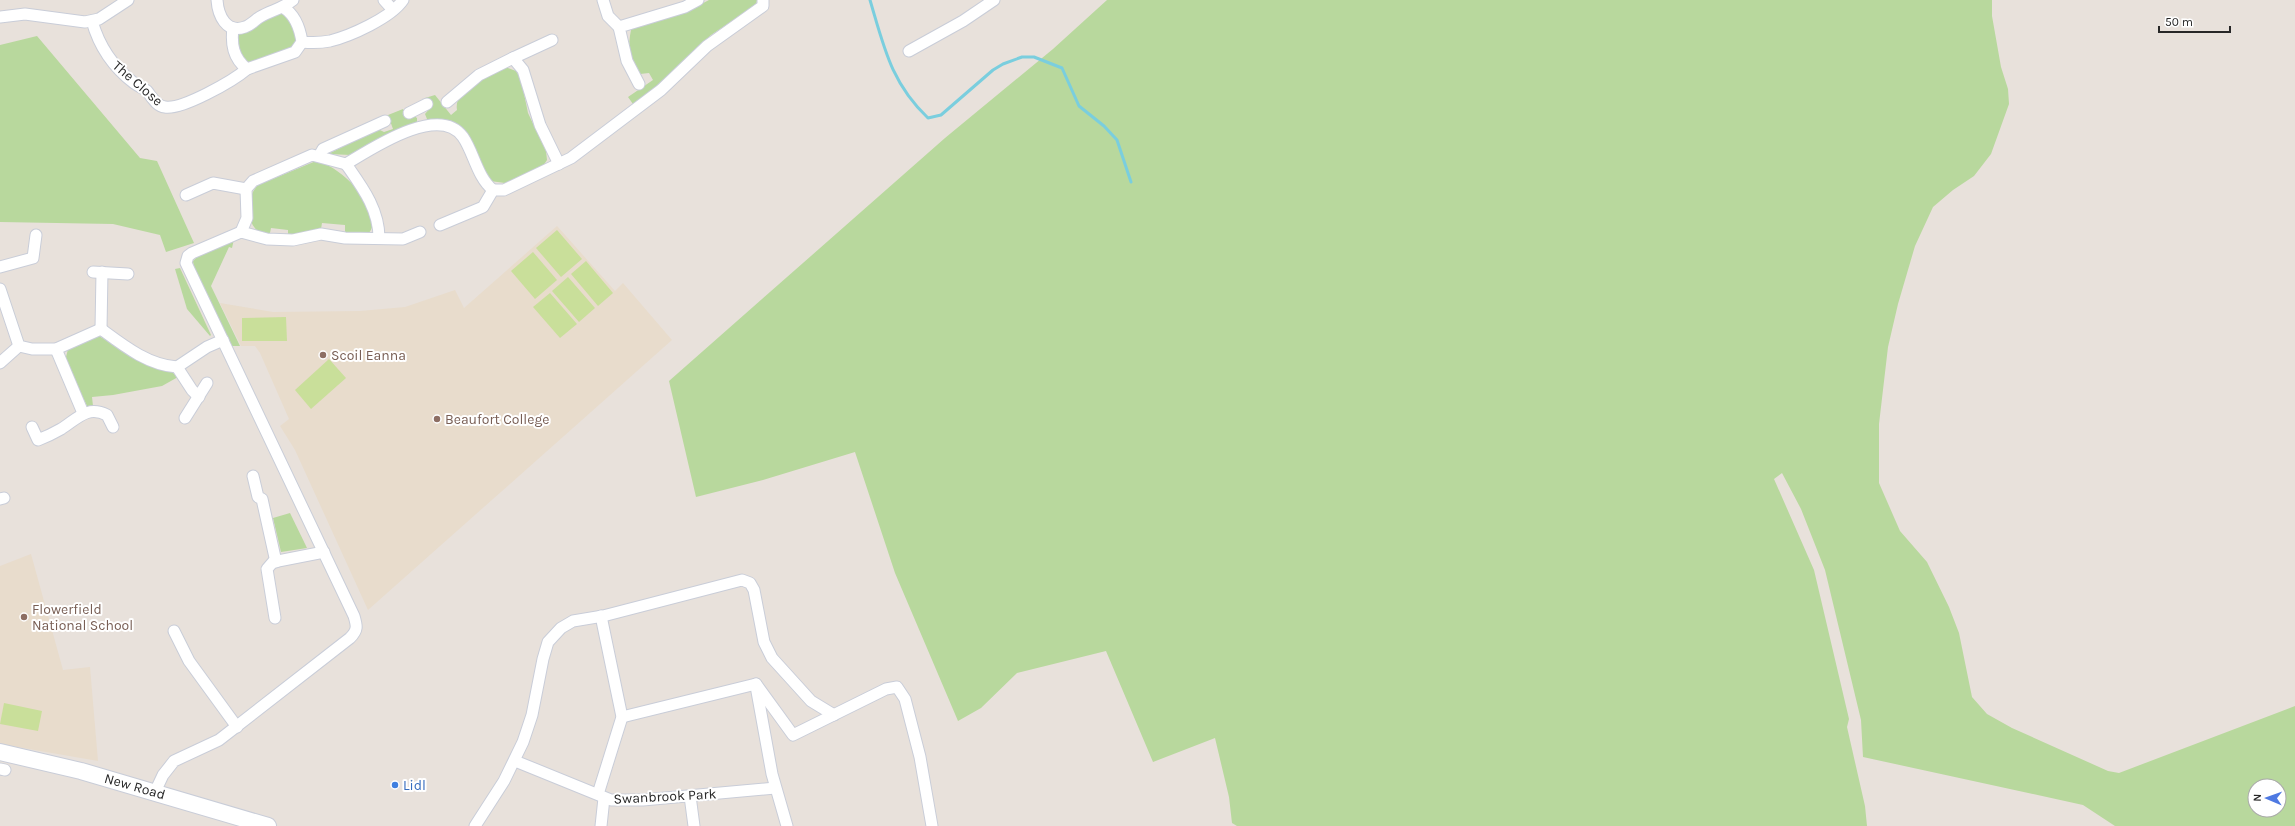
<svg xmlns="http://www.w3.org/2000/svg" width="2295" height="826" font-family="Karla,sans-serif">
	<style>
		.education { fill: #e8dccc }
		.green { fill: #b8d89d; fill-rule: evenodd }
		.pitch { fill: #c9df9a }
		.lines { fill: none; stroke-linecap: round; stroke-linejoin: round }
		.stream { stroke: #7acede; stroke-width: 3 }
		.street-casing { stroke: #c9cdd8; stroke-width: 13 }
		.secondary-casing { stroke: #c9cdd8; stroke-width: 18 }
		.street { stroke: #fff; stroke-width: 11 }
		.secondary { stroke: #fff; stroke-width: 16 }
		.education-dot { fill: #8d6e63; stroke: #fff; stroke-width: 1.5 }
		.shop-dot { fill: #3f7fe0; stroke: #fff; stroke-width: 1.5 }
		.labels { text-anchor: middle; stroke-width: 4; stroke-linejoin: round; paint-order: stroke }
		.street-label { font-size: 14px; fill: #272727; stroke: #fff }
		.education-label { font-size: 14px; fill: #785e54; stroke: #fff; text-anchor: start }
		.shop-label { font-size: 14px; fill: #366cbe; stroke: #fff; text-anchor: start }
	</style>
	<rect width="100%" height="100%" fill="#e8e1db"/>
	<g class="education">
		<polygon points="557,226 615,291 623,283 672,340 368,610 295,450 280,426 289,419 260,353 255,346 241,346 220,303 273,312 360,311 405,307 455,290 464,308"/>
		<polygon points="31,554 63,670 90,667 98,761 0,744 0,566"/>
	</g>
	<g class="green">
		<path d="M709,0H757L756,5L711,35L657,86L633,104L628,97L653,80L649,73L640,74C627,62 628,41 632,26L692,9Z"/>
		<path d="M1107,0H1992V16L2001,67L2008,89L2009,104L1991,154L1974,176L1953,190L1933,207L1915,246L1898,304L1888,347L1879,424V483L1900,531L1927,562L1949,607L1959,633L1972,697L1987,714L2012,728L2108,771L2119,773L2295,706V826H2115L2083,805L1863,757L1861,720L1825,570L1801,509L1782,473L1774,479L1814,570L1849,719L1847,727L1865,806L1867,826H1237L1232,823L1229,797L1215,738L1153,762L1106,651L1017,673L981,708L958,721L895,573L855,452L763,480L696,497L669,381L945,138L1053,49ZM2255,786H2279V810H2255Z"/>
		<polygon points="281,13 289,19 299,39 295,47 250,63 245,61 237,46 237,35 263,20"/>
		<polygon points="37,36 140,158 157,161 194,243 166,252 160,235 113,224 0,222 0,45"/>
		<path d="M505,67L516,71L521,79L528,113L546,151L547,160L543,166L505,183L490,181L470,141L427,119L425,114L431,107L425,98L435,95L451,115L457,110C453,89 489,74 505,67Z"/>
		<polygon points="403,109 407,117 414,116 417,118 417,123 351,155 328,154 378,129 384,132 393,129 388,115"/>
		<path d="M316,161C338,164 387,210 369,233L345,232V225L322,223L321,229L288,236V230L271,228L270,233L265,235C245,229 245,198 258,185Z"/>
		<polygon points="234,239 232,248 229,247 211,286 240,346 232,346 194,268 193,261 197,257"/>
		<polygon points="180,268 211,335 210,336 187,309 175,269"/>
		<polygon points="99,336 144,362 172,372 178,377 162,386 113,395 92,397 93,406 87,406 65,361 68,349"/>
		<polygon points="290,513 307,548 281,552 273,518"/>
	</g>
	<g class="pitch">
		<polygon points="557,230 582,259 561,277 536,248"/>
		<polygon points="533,252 557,280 535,299 511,271"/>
		<polygon points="586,261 613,293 598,306 571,274"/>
		<polygon points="568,277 595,308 579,322 552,291"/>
		<polygon points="550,293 577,324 560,338 533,307"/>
		<polygon points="286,317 287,341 242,341 242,318"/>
		<polygon points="329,359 346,378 311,409 295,390"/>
		<polygon points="4,703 42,711 38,731 0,724"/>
	</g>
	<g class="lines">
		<path class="stream" d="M870,0C884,47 891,83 928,118L941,115L993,70L1003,64L1022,57H1034L1062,68L1079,106L1104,126L1117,140L1131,182"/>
		<g class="street-casing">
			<g id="street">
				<path d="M217,0C218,15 226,34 245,27C251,25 255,20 260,17C272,10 282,9 293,0"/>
				<polyline points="384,0 393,10"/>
				<polyline points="603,0 608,16 619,27"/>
				<polyline points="0,17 25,14 85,22 99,19 128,0"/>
				<path d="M92,21C99,46 113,67 134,83C138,86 143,88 147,91C152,97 156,106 165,107C182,110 233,81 247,69"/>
				<path d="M233,28C231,44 233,58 247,69L295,52L302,42C300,29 295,15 284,8"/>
				<path d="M302,42C312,43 320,43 330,41C350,36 391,18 403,0"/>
				<polyline points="909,51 963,21 994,0"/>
				<polyline points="513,58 552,40"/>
				<polyline points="639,84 627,61 619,27 685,7 698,0"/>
				<polyline points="447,102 479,75 513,58 523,70 540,125 559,164"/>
				<polyline points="409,113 427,104"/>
				<polyline points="319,156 323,149 385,121"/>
				<polyline points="186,195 213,183 246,189"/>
				<polyline points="440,225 483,207 493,190 504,190 571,158 661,90 707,46 763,6 763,0"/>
				<polyline points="241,232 247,218 246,189 253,181 312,155 346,164"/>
				<path d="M379,238C379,209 362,187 346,164C371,149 439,103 463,137C474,153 477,177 493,190"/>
				<polyline points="0,267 33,258 36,235"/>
				<polyline points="93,272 128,274"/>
				<path d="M0,289L19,346L32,349H56L101,329C124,346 148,365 177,367L207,347L223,340"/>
				<polyline points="101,329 102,272"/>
				<polyline points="56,349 83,413"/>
				<polyline points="0,363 19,346"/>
				<polyline points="177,367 192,390 199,397"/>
				<polyline points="185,418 207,383"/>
				<path d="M32,427L38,440C46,437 54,433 61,429C77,419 87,405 107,415L113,427"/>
				<polyline points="253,476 258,497 262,499 276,562"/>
				<polyline points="0,499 4,498"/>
				<polyline points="275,618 267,569 273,562 324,552"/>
				<polyline points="174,631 189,661 237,727"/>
				<polyline points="756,684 793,735 886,689 897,687 905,699 920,757 932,826"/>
				<polyline points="756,686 772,774 787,826"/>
				<polyline points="622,717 756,684"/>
				<polyline points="515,761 611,800 643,800 775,788"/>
				<polyline points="0,769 5,770"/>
				<path d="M155,792L163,775L174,761L219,740L350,638C358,630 357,626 354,616L186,263L188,256L192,253L241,232L267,239L293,240L321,234L345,238L403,239L420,232"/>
				<polyline points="598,794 622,717 601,616"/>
				<polyline points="690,796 694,826"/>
				<polyline points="475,826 504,781 523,742 532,715 543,659 548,642 561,628 573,621 603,616 742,580 750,583 754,590 764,642 772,658 811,701 834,715"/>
				<polyline points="601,826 604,798"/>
			</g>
		</g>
		<g class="secondary-casing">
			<polyline id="secondary" points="0,752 81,771 268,826"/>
		</g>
		<use href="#street" class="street"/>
		<use href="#secondary" class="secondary"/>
	</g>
	<g class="education-dot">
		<circle cx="323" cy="355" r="4"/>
		<circle cx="437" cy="419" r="4"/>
		<circle cx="24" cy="617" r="4"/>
	</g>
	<circle class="shop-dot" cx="395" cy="785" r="4"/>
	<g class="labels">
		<g class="street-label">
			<text transform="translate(138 83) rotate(41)" y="5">The Close</text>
			<text transform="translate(135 786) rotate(16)" y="5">New Road</text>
			<text transform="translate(665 796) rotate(-3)" y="5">Swanbrook Park</text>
		</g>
		<g class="education-label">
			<text x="331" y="360">Scoil Eanna</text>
			<text x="445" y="424">Beaufort College</text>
			<text x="32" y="614">Flowerfield<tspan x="32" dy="16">National School</tspan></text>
		</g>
		<g class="shop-label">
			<text x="403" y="790">Lidl</text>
		</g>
	</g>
	<g transform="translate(2267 798) rotate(272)"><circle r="19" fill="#ffffff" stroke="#a9a9a9"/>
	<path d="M0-3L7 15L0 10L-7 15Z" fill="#4e79e2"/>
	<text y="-6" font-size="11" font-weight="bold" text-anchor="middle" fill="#272727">N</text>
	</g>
	<path d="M2159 26v6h71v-6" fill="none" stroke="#272727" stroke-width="2"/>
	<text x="2165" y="26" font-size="12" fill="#272727" stroke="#ffffff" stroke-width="3" paint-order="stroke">50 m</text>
</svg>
